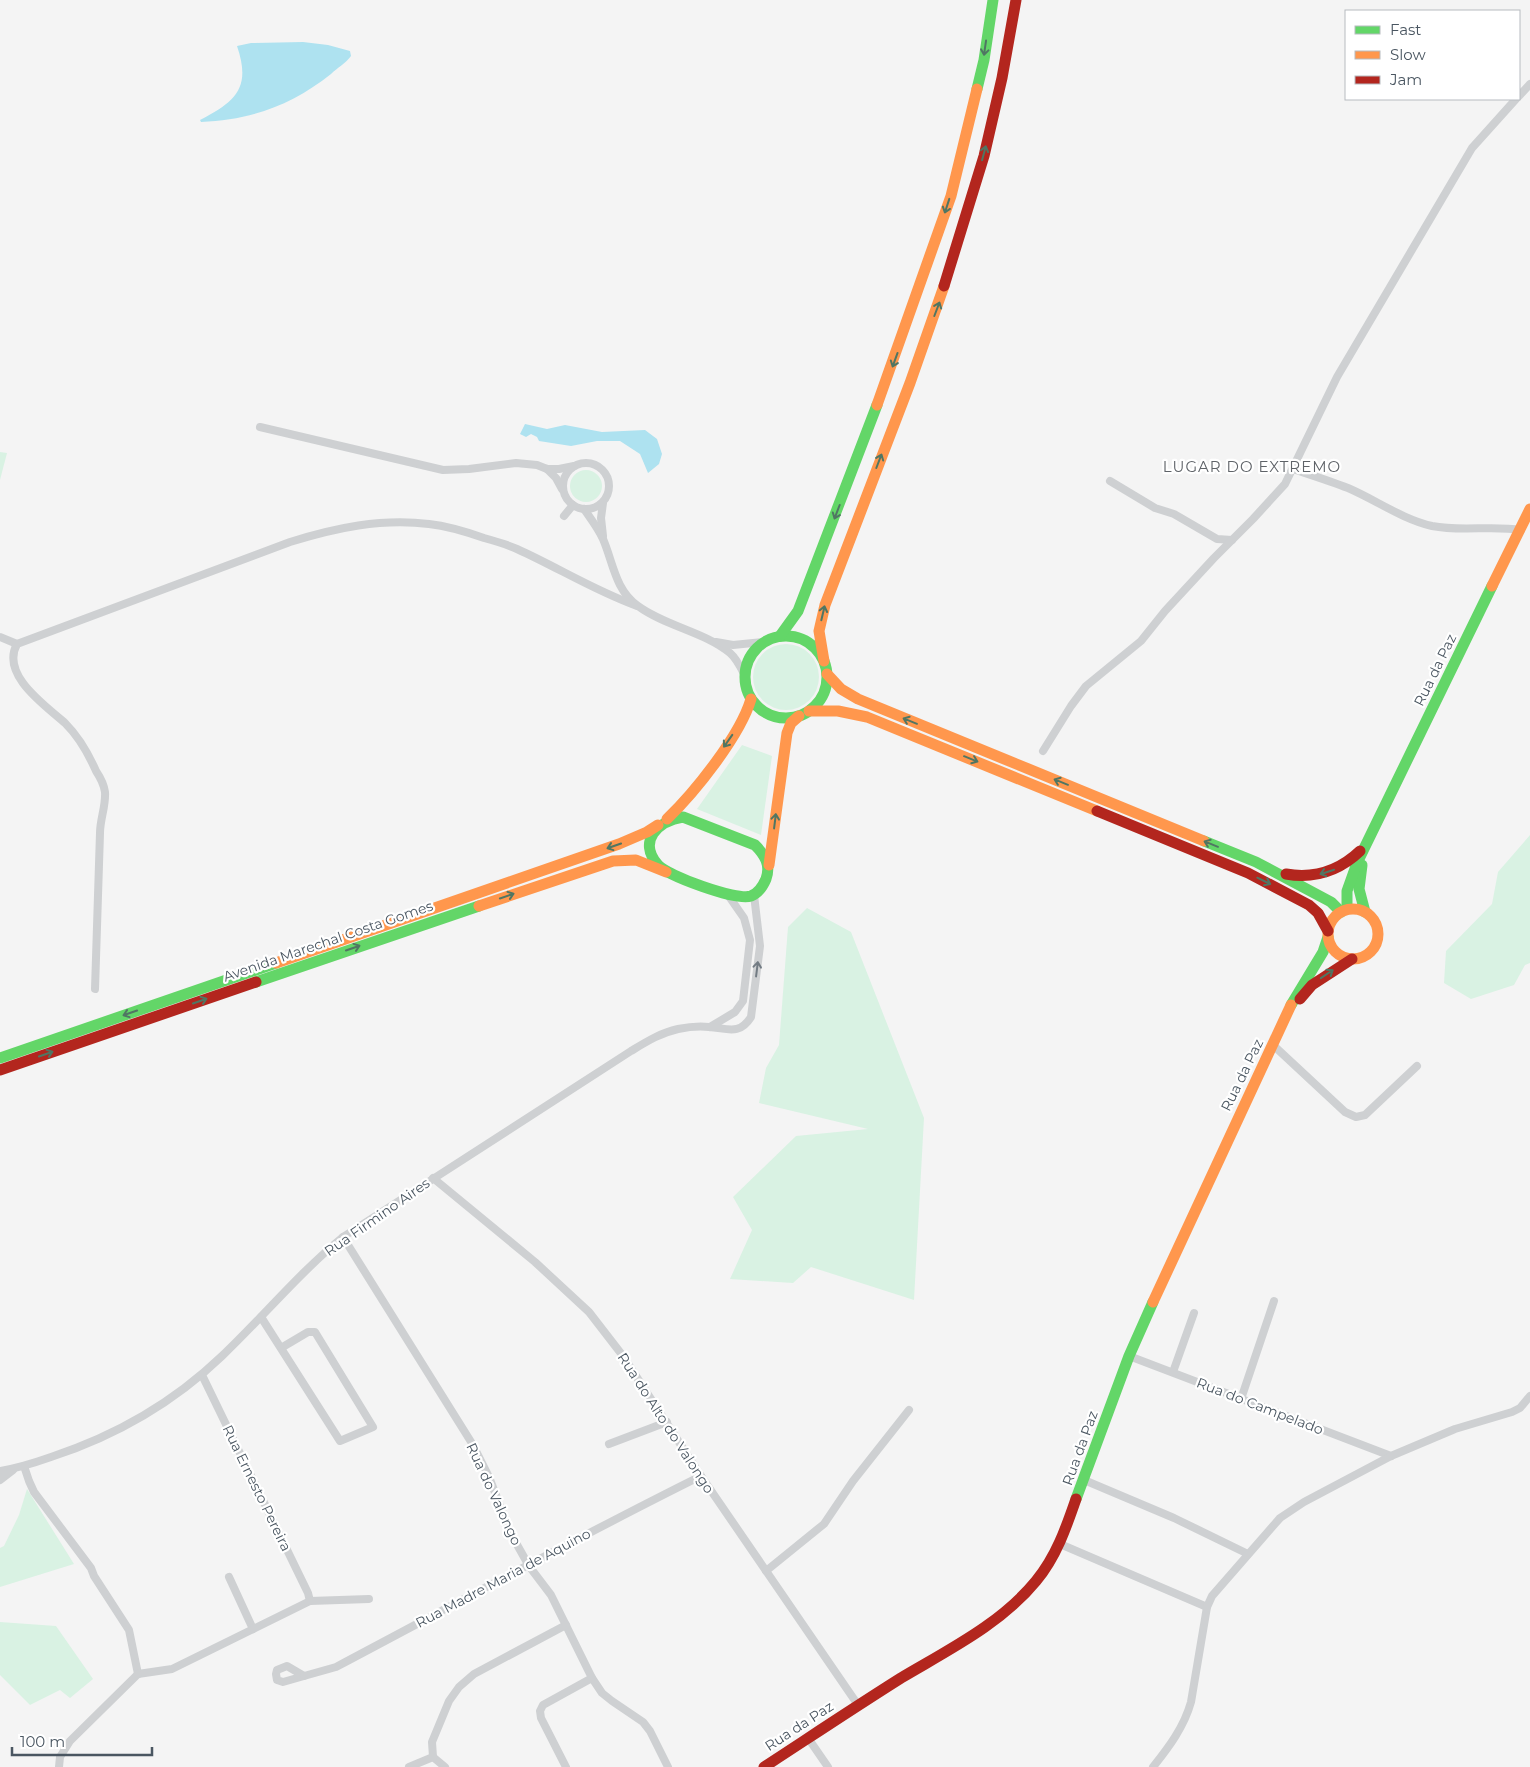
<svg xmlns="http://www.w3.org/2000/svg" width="1530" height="1767" font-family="Montserrat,sans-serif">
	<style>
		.green { fill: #d9f2e3 }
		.water { fill: #aee2f0 }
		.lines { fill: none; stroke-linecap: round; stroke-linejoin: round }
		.street { stroke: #ced0d2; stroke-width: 8 }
		.fast { stroke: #63d668; stroke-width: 11 }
		.slow { stroke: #ff974d; stroke-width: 11 }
		.jam { stroke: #b3261e; stroke-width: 11 }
		.oneway { stroke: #507663 }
		.oneway2 { stroke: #727b83 }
		.labels { text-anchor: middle; stroke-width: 4.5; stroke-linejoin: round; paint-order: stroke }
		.street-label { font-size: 14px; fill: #4a5661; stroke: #fff }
		.neighbourhood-label { font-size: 15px; letter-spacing: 1px; fill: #5f6368; stroke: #fff }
	</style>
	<rect width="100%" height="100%" fill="#f4f4f4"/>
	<g class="green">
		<polygon points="0,452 7,453 0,480"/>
		<circle cx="586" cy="486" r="16"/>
		<circle cx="786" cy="677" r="33"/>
		<polygon points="742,745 772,756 761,835 697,809"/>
		<polygon points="1530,835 1530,963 1525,965 1514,985 1471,999 1444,983 1446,951 1492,904 1498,872"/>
		<polygon points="807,908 851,932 924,1118 914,1300 811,1267 793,1283 730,1279 752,1230 733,1197 796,1136 868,1129 759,1103 766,1068 779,1045 788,927"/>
		<polygon points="27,1489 74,1564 0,1587 0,1548 4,1546 19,1515"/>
		<polygon points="0,1622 56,1626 93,1679 70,1698 60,1690 30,1705 0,1675"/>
	</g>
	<g class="water">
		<path d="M303,42L328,45L350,51L351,56C346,63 337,68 331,74C292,105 251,120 201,122L200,120C237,101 251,87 237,46L251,43Z"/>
		<polygon points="525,424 547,429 565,425 602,432 645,430 657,439 662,454 659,464 648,473 640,454 620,441 597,441 571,446 539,441 537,437 531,434 526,437 520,434"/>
	</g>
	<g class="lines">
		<g class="street">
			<polyline points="1519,96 1530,84"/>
			<polyline points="260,427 443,470 469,469 516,463 537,465 547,469 559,469 574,466"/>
			<circle cx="586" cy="486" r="23"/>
			<polyline points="547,469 556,478 562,489"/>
			<path d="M1293,469C1311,475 1330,481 1348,488C1376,500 1402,519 1432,526C1462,532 1492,525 1521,530"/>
			<polyline points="1110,481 1155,508 1174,514 1217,539 1232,540"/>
			<polyline points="603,503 601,518 603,536"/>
			<path d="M584,509C591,519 598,528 603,539C613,562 615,590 638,606C665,626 705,632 730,653C737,659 741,668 745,676"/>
			<polyline points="564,516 573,505"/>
			<polyline points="0,637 17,644"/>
			<polyline points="716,642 733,645 763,642"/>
			<polyline points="1043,751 1071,706 1086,686 1141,641 1165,611 1214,558 1253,519 1285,484 1337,377 1472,148 1516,99"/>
			<path d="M95,989C97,937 98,885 100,833C100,819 106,806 105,792C104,785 100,777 96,771C89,755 78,736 65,723C46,706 0,675 17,644L290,542C335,528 381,518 429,524C447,526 467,532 484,538C495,541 506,544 517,549C557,567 595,591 637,606"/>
			<polyline points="710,1027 735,1012 743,1001 750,940 744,918 728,895"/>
			<polyline points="1273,1045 1345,1112 1356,1117 1365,1115 1417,1066"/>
			<polyline points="433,1178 535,1262 589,1312 623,1356 701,1476 858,1705"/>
			<polyline points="343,1237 473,1445 489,1477 511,1534 529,1566 551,1595 592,1678 602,1693 612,1701 643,1722 650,1731 668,1767"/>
			<polyline points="261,1317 340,1441 373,1427 315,1332 308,1332 281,1348"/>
			<polyline points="1129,1356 1391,1456"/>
			<polyline points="1173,1372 1194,1313"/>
			<polyline points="202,1375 308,1593 310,1601"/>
			<polyline points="1241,1399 1274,1301"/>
			<polyline points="609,1444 667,1422"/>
			<polyline points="24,1466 29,1481 34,1492 91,1568 94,1576 129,1630 138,1674"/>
			<path d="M0,1471C18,1468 34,1463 51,1457C115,1436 173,1403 222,1356C263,1317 299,1273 343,1237L631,1051C646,1042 660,1033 678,1029C688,1027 699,1026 709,1027C727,1028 739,1036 751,1017L760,946L754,895"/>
			<polyline points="0,1480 13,1470"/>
			<polyline points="1084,1480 1174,1518 1248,1554"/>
			<polyline points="1060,1544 1207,1607"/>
			<polyline points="766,1571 824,1524 853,1481 909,1410"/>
			<polyline points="229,1577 253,1629"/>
			<polygon points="287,1666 304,1676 283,1682 277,1680 276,1674 277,1670"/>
			<polyline points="138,1674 172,1669 310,1601 369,1599"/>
			<path d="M304,1676L336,1667C457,1603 578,1537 701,1476"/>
			<polyline points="808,1738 828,1767"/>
			<polyline points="433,1757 432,1742 449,1701 459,1687 474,1674 566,1625"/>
			<polyline points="433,1757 445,1767"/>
			<polyline points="59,1767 60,1757 70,1741 138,1674"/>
			<polyline points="409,1767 433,1757"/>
			<polyline points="566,1767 541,1718 540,1711 543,1705 592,1678"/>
			<path d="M1153,1767C1169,1747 1184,1727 1191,1702L1207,1607L1212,1596L1280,1518L1304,1502L1391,1456L1455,1429L1512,1412L1520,1408L1530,1396"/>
		</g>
		<g class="fast">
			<polyline points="977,89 984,60 993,0"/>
			<circle cx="786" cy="677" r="41"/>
			<polyline points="780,636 798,611 877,405"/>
			<path d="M683,817L755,845C765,855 771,865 766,879C763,886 759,893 751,896C736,901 668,876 658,865C637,841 658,821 683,817Z"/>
			<polyline points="1204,841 1256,862 1331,902 1341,912"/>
			<polyline points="1362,865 1359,889 1365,912"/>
			<polyline points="1347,909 1347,891 1357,863 1492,586"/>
			<polyline points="256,982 479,906"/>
			<polyline points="1291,1005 1323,952 1328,937"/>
			<polyline points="0,1058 276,963"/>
			<polyline points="1076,1499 1129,1356 1153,1302"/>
		</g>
		<g class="slow">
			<polyline points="877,405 951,196 977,89"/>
			<polyline points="1492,586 1530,509"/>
			<polyline points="824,661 819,631 825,605 910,383 944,286"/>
			<polyline points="827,674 841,689 858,699 1204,841"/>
			<polyline points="809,711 838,711 867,717 1097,811"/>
			<path d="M667,819C695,792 740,736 751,699"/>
			<polyline points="769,865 787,733 791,723 799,716"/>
			<polyline points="479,906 613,861 636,860 666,872"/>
			<circle cx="1353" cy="934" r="25"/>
			<polyline points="276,963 619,844 647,832 658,825"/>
			<polyline points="1153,1302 1291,1005"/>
		</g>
		<g class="jam">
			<polyline points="944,286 984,156 1002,78 1016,0"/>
			<polyline points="1097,811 1248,873 1309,905 1318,913 1328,931"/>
			<path d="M1286,874C1315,879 1339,871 1360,851"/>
			<polyline points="1300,999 1312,985 1352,959"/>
			<polyline points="0,1070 256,982"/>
			<path d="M764,1767C810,1737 855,1707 901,1678C948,1650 1001,1624 1036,1581C1056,1557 1066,1528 1076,1499"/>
		</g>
	</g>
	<defs><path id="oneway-shaft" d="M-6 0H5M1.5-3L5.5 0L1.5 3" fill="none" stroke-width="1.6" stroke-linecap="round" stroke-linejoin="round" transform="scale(1.25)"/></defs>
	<g class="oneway">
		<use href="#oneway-shaft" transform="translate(985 48) rotate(98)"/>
		<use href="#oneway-shaft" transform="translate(984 153) rotate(-75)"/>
		<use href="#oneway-shaft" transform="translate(947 206) rotate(108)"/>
		<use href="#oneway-shaft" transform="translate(937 309) rotate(-69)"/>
		<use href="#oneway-shaft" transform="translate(895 360) rotate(110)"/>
		<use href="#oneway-shaft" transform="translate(879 461) rotate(-69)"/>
		<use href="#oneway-shaft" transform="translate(837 512) rotate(111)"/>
		<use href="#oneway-shaft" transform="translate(823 613) rotate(-77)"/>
		<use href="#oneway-shaft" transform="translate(910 721) rotate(-158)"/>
		<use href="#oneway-shaft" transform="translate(728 741) rotate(125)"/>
		<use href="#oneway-shaft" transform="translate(971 759) rotate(22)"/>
		<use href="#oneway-shaft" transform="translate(1061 782) rotate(-158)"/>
		<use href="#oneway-shaft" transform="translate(775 821) rotate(-83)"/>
		<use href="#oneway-shaft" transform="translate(1211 844) rotate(-158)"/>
		<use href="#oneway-shaft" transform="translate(614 846) rotate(161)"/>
		<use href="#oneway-shaft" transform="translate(1327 872) rotate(162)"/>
		<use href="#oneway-shaft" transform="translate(1264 881) rotate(26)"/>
		<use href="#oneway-shaft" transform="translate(507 896) rotate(-19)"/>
		<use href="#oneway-shaft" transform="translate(353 948) rotate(-19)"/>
		<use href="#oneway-shaft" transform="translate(1327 974) rotate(-34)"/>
		<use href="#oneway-shaft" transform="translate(200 1001) rotate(-19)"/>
		<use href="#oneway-shaft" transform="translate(130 1013) rotate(161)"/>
		<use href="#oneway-shaft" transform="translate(46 1054) rotate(-19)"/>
	</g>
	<use class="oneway2" href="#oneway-shaft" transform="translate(757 969) rotate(-83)"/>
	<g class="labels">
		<g class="street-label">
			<text transform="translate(1435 670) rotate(-64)" y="5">Rua da Paz</text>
			<text transform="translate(328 941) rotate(-19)" y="5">Avenida Marechal Costa Gomes</text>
			<text transform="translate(1242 1075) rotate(-64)" y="5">Rua da Paz</text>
			<text transform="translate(377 1217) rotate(-35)" y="5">Rua Firmino Aires</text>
			<text transform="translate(1260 1406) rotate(21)" y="5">Rua do Campelado</text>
			<text transform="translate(666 1423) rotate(57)" y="5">Rua do Alto do Valongo</text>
			<text transform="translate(1080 1448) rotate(-70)" y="5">Rua da Paz</text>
			<text transform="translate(257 1488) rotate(64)" y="5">Rua Ernesto Pereira</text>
			<text transform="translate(494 1494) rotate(65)" y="5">Rua do Valongo</text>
			<text transform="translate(503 1578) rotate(-28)" y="5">Rua Madre Maria de Aquino</text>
			<text transform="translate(799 1726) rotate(-33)" y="5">Rua da Paz</text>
		</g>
		<g class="neighbourhood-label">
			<text x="1252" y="472">LUGAR DO EXTREMO</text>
		</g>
	</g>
	<rect x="1345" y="10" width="175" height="90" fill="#ffffff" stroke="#b7bbc0"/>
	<rect x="1355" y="26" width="25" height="8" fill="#63d668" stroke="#b7bbc0"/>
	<text x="1390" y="35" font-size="15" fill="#4a5661">Fast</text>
	<rect x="1355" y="51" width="25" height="8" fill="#ff974d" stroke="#b7bbc0"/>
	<text x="1390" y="60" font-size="15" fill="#4a5661">Slow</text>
	<rect x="1355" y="76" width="25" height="8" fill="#b3261e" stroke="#b7bbc0"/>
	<text x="1390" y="85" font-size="15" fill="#4a5661">Jam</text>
	<path d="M12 1747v8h140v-8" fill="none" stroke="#4a5661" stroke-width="2.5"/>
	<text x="20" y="1747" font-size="15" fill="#4a5661" stroke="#ffffff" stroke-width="4" paint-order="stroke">100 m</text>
</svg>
